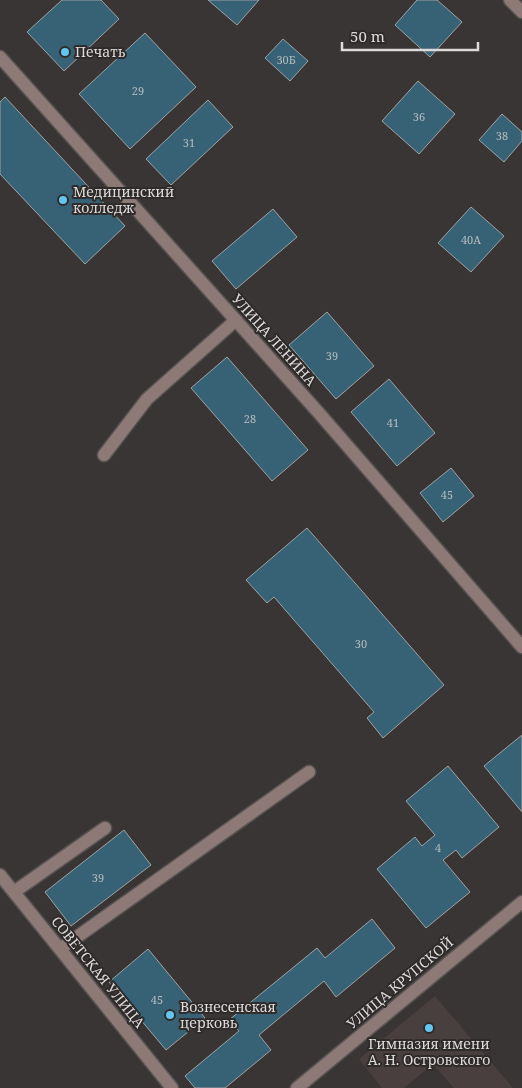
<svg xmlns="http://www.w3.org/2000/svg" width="522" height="1088" font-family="'Noto Serif',serif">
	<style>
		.built { fill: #493f3e }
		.building { fill: #376174; stroke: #9fa3a5 }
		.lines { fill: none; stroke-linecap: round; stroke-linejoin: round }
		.minor-casing { stroke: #575352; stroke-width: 15 }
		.minor { stroke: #8d7976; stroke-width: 12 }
		.poi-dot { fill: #64c5ee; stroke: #2f2b2a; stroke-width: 2 }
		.labels { text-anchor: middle; stroke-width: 4; stroke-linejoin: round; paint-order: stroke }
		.number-label { font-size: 11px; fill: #b4bcc0 }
		.poi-label { font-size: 14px; fill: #dddada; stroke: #2f2b2a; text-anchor: start }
		.street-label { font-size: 14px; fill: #dddada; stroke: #2f2b2a }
	</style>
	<rect width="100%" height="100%" fill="#393534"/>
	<polygon class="built" points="435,996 513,1088 454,1088 433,1064 404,1088 382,1088 359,1059"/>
	<g class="building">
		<polygon points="62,0 101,0 119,19 64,71 27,32"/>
		<polygon points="208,0 259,0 237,25"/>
		<polygon points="417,0 437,0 462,22 430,57 395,25"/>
		<polygon points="145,33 196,87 130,149 79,94"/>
		<polygon points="283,39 308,61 290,81 265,58"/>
		<polygon points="418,81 455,114 419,154 382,121"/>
		<polygon points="5,97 125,226 85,264 0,174 0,102"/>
		<polygon points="208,100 233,127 171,185 146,159"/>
		<polygon points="502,114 522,132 522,141 504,162 479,140"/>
		<polygon points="471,207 504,236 471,272 438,243"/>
		<polygon points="273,209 297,237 236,289 212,261"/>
		<polygon points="327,312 374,366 336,399 289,345"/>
		<polygon points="227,357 308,450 272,481 191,388"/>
		<polygon points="389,379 435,433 397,466 351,412"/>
		<polygon points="451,468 474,496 443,522 420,493"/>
		<polygon points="307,528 444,685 383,738 367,718 374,712 274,597 267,603 246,580"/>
		<polygon points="522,735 522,812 484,766"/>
		<polygon points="448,766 499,827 462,858 456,850 443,860 470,892 426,928 377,869 415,837 422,846 435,835 406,801"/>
		<polygon points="124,830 151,865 71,926 45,892"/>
		<polygon points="372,919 395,948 336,997 324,981 259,1035 271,1050 225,1088 195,1088 185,1076 239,1031 229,1020 317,948 325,958"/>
		<polygon points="148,949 205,1018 166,1050 109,982"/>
	</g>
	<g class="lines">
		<g class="minor-casing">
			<g id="minor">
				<polyline points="510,0 522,12"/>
				<polyline points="0,57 318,412 522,647"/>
				<polyline points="104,455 147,399 236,320"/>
				<polyline points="0,875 172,1088"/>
				<polyline points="14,892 105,828"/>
				<polyline points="60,949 309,772"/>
				<polyline points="297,1088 522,902"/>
			</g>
		</g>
		<use href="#minor" class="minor"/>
	</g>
	<g class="poi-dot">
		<circle cx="65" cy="52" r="5"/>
		<circle cx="63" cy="200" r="5"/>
		<circle cx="170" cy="1015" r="5"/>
		<circle cx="429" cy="1028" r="5"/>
	</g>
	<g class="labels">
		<g class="number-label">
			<text x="286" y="64">30Б</text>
			<text x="138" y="95">29</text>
			<text x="419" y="121">36</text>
			<text x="502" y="140">38</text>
			<text x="189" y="147">31</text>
			<text x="471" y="244">40А</text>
			<text x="332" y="360">39</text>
			<text x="250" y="423">28</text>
			<text x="393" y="427">41</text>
			<text x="447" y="499">45</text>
			<text x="361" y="648">30</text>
			<text x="438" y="852">4</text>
			<text x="98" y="882">39</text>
			<text x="157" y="1004">45</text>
		</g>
		<g class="poi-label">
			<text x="75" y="57">Печать</text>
			<text x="73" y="197">Медицинский<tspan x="73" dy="16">колледж</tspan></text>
			<text x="180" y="1012">Вознесенская<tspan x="180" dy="16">церковь</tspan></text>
			<text x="429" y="1049" text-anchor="middle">Гимназия имени<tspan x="429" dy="16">А. Н. Островского</tspan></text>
		</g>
		<g class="street-label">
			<text transform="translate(274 340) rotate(48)" y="5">УЛИЦА ЛЕНИНА</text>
			<text transform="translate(98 972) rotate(51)" y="5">СОВЕТСКАЯ УЛИЦА</text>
			<text transform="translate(400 983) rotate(-40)" y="5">УЛИЦА КРУПСКОЙ</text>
		</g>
	</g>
	<path d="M342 42v8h136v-8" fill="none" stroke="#dddada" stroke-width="2.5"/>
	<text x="350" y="42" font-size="15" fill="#dddada" stroke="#2f2b2a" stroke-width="4" paint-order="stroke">50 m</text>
</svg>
